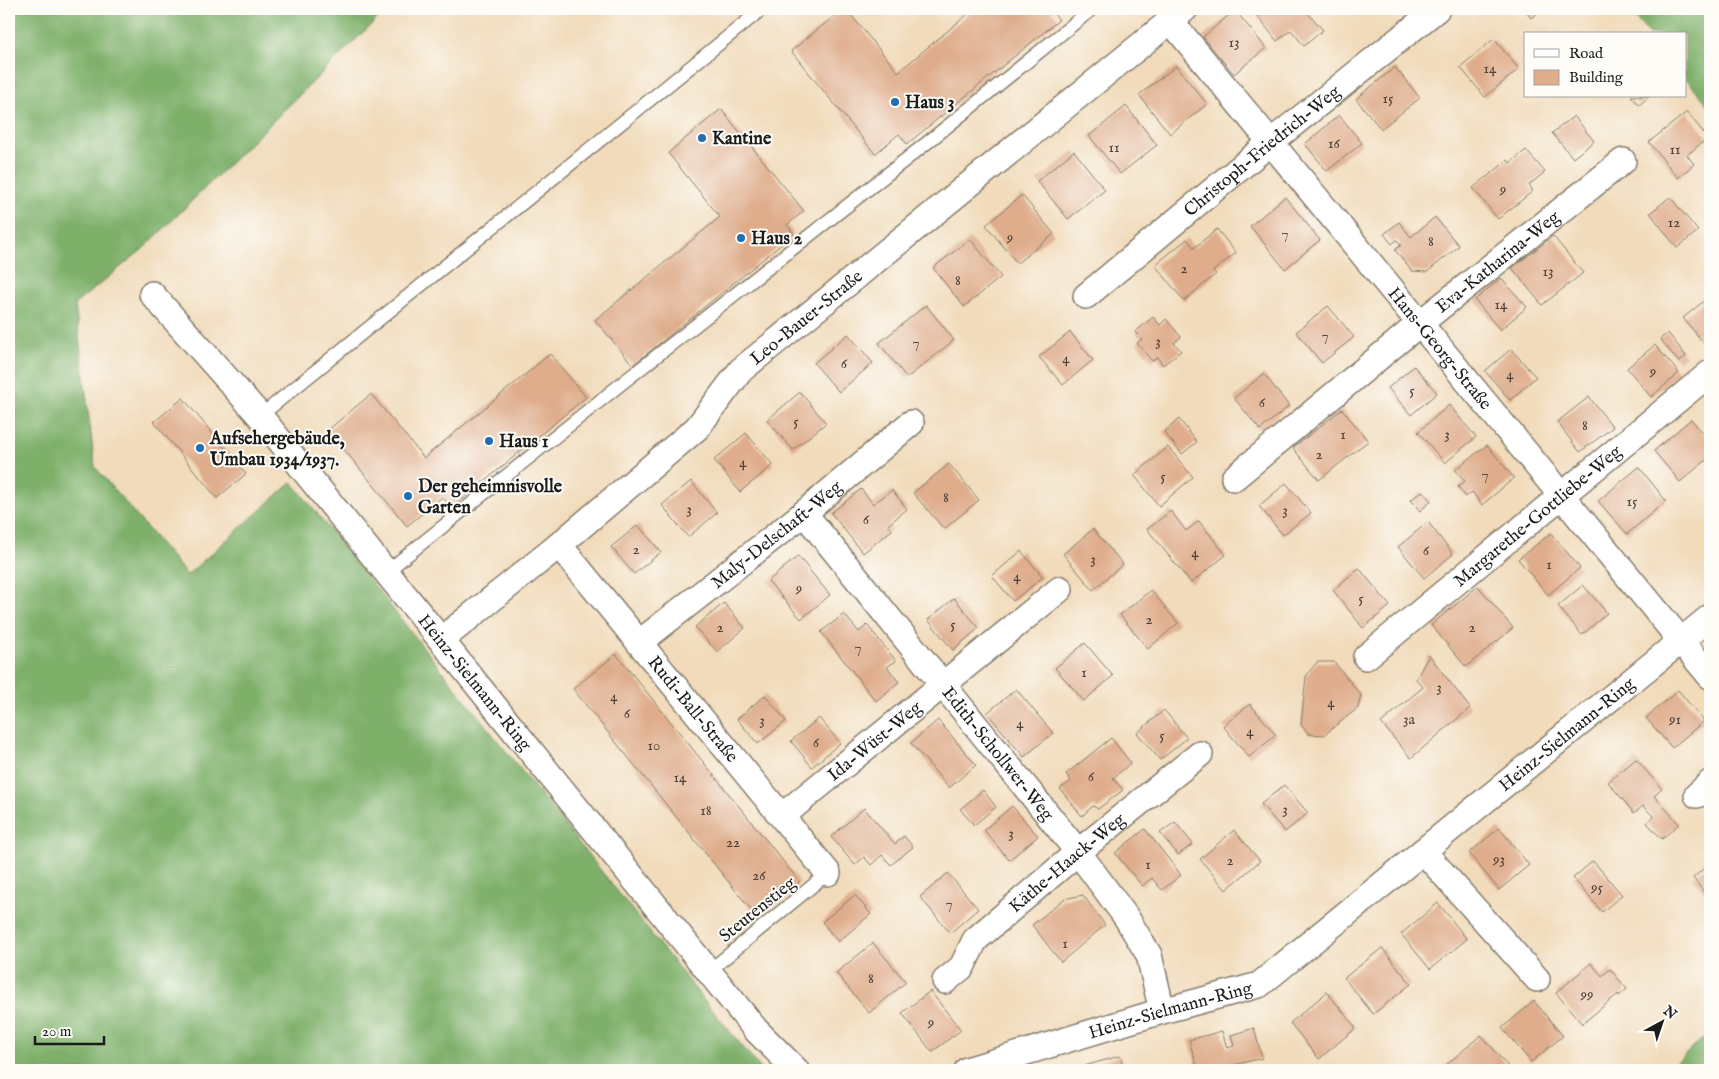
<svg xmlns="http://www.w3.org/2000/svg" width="1719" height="1079" font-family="'IM FELL English',serif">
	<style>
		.forest { fill: #7eb06a; stroke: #4d6643 }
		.building { fill: #dfad8c }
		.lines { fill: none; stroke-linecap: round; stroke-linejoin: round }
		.lane-casing { stroke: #867c6c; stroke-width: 15 }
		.street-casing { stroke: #867c6c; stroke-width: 28 }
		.lane { stroke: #fff; stroke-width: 12 }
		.street { stroke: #fff; stroke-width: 25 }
		.poi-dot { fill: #1f6fb2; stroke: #fdfcf7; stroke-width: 2 }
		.labels { text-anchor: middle; stroke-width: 4; stroke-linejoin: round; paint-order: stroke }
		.number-label { font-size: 15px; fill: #4d4038 }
		.poi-label { font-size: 18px; font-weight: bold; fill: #1c1c1c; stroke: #fdfcf7; text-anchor: start }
		.street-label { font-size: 18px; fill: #1c1c1c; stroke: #fdfcf7 }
	</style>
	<rect width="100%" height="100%" fill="#fdfcf7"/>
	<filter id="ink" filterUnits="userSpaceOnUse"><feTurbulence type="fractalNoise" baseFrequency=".02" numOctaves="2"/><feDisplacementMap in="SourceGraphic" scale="10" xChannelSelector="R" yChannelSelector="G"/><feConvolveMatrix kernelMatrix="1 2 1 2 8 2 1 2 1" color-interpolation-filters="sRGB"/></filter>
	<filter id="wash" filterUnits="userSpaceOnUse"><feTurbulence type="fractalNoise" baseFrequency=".0096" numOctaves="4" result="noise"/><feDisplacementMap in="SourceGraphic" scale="20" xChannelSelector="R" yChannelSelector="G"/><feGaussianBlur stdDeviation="1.12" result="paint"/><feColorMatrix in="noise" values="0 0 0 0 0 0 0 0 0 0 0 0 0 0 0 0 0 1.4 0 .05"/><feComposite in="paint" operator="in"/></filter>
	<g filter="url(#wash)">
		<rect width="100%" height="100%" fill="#f1dbbb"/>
		<g class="forest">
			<polygon points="9,9 387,9 143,249 75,304 95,467 187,575 292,482 703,999 762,1070 9,1070"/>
			<polygon points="1628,9 1709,9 1710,10 1710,107 1685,77 1685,34 1649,34"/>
			<polygon points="1710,1032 1710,1070 1668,1070"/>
		</g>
		<g id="blocks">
			<g class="building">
				<polygon points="843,9 846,9 898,72 974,9 1050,9 1059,20 907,144 899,134 875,154 791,51"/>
				<polygon points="1258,9 1313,9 1308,13 1323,30 1304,46 1291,30 1277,41 1254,12"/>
				<polygon points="1524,9 1543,9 1531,18"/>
				<polygon points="1235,10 1266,48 1234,74 1203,37"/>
				<polygon points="1494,39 1519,69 1485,97 1460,67"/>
				<polygon points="1176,66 1207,104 1170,134 1139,95"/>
				<polygon points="1395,67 1420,98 1381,129 1356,99"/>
				<polygon points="1631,96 1650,96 1639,105"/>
				<polygon points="1126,106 1157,145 1120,174 1089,136"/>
				<polygon points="721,109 804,211 787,225 794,234 633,365 595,320 720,217 668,153"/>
				<polygon points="1687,112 1708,138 1687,155 1694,164 1678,178 1649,142"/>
				<polygon points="1339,115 1362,143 1327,171 1305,144"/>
				<polygon points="1574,116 1594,141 1573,158 1552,133"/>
				<polygon points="1526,150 1545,172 1529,185 1533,191 1498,219 1473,188 1508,160 1510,163"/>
				<polygon points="1074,151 1105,190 1068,219 1037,181"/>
				<polygon points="1022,195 1054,234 1017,263 986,225"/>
				<polygon points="1285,197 1320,240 1285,269 1250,226"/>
				<polygon points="1670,197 1698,231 1677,248 1650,213"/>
				<polygon points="1435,217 1459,246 1427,272 1412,271 1395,250 1401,245 1397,240 1392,244 1384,234 1399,222 1411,237"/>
				<polygon points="1217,229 1236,253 1213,271 1216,274 1184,301 1155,265 1187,239 1194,248"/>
				<polygon points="1553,236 1583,273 1542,305 1512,268"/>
				<polygon points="970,239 1001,277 964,307 933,268"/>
				<polygon points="1501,278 1527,307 1500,330 1475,300"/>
				<polygon points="1710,296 1710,344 1707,347 1683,318"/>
				<polygon points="926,305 954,340 907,378 879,343"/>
				<polygon points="1328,306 1354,337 1322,363 1296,332"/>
				<polygon points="1153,317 1160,325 1166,319 1181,337 1174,343 1181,351 1163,365 1157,357 1152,361 1137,343 1142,339 1135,332"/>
				<polygon points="1070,332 1093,360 1063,385 1039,357"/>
				<polygon points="1668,333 1686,356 1679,362 1660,339"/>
				<polygon points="848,334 873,363 839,392 814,363"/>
				<polygon points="1655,345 1679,373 1651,397 1627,368"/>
				<polygon points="1511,349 1536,377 1510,400 1485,371"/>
				<polygon points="550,354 586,397 452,508 442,497 407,526 328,430 371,394 424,458"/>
				<polygon points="1414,366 1437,393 1411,415 1388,388"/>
				<polygon points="1264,374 1289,406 1260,430 1234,398"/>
				<polygon points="800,392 826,423 793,450 767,420"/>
				<polygon points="1589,397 1613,427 1580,452 1557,422"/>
				<polygon points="183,398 246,474 217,498 154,422"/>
				<polygon points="1449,405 1476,437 1445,463 1418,432"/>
				<polygon points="1342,409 1368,441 1319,480 1293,448"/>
				<polygon points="1179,419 1197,442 1182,454 1164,432"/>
				<polygon points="1691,419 1710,442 1710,457 1680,482 1654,451"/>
				<polygon points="746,433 773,465 740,492 714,460"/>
				<polygon points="1487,445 1514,478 1482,505 1472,492 1466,497 1458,487 1465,481 1455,470"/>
				<polygon points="1168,447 1193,477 1159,506 1134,475"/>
				<polygon points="949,464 979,500 944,529 913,493"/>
				<polygon points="1639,467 1666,501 1627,534 1598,501"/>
				<polygon points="691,481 717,513 688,537 662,505"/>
				<polygon points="1286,483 1311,513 1283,535 1259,506"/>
				<polygon points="861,489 873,504 892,490 907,509 888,525 892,530 863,553 831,513"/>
				<polygon points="1422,491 1431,501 1420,511 1411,500"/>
				<polygon points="1171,511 1186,531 1199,521 1226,555 1191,583 1147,529"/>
				<polygon points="1428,522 1453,554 1424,578 1398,547"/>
				<polygon points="638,525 661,552 634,574 611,547"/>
				<polygon points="1093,529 1123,564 1093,590 1063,554"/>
				<polygon points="1551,533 1580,568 1548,595 1518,559"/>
				<polygon points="1021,551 1043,577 1013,601 992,576"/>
				<polygon points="798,556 830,595 801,619 768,581"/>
				<polygon points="1359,568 1390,606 1363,628 1333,590"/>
				<polygon points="1583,585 1607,613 1582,635 1558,606"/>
				<polygon points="1478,586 1513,628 1466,667 1431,625"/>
				<polygon points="1151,590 1178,623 1148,649 1120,615"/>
				<polygon points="954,598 979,628 953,650 928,620"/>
				<polygon points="724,603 745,628 717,652 695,627"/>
				<polygon points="844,614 859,632 867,625 896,661 887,667 899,682 876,701 821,632"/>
				<polygon points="1085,643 1113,676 1084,701 1055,668"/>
				<polygon points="616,654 800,882 757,917 573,689"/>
				<polygon points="1429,655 1470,708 1411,758 1381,723 1423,687 1416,679"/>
				<polygon points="1317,662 1334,662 1361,695 1358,708 1324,735 1309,734 1301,725 1306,676"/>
				<polygon points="1016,689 1053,733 1024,757 987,713"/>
				<polygon points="1678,690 1704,721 1672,748 1646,718"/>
				<polygon points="765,695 786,721 758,744 737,719"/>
				<polygon points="1250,704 1276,735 1249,757 1223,726"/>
				<polygon points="1164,710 1187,738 1160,760 1137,733"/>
				<polygon points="819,718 840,743 812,767 791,741"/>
				<polygon points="938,720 976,765 949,788 911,743"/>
				<polygon points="1111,738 1131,763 1113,778 1123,790 1098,809 1093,806 1082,816 1060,789 1071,781 1066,774"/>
				<polygon points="1636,759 1662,789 1654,796 1679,824 1662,839 1647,823 1653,816 1643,806 1634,813 1608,782"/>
				<polygon points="1284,785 1308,813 1285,832 1261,804"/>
				<polygon points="983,790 996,807 974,825 960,809"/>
				<polygon points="1012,806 1038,836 1009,860 984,830"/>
				<polygon points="864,808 895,844 904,836 913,847 891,865 882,855 871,865 864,857 855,865 831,837"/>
				<polygon points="1175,822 1193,844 1178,855 1160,833"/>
				<polygon points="1499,828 1529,865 1499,890 1469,853"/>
				<polygon points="1145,829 1181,875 1162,890 1152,878 1142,886 1115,853"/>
				<polygon points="1234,830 1260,861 1226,890 1200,859"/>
				<polygon points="1593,861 1622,895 1602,912 1573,878"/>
				<polygon points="1710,863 1710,900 1693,878"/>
				<polygon points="948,873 978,909 950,933 920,897"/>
				<polygon points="855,895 871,914 838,942 822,922"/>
				<polygon points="1083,895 1105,925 1061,962 1032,925 1064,899"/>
				<polygon points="1438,903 1467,939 1430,969 1401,934"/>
				<polygon points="873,943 906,982 869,1013 836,973"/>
				<polygon points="1382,948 1411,984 1373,1014 1344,978"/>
				<polygon points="1591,963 1602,976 1610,969 1627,989 1619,996 1618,994 1582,1024 1556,993"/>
				<polygon points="930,991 961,1030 932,1052 902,1013"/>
				<polygon points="1327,992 1356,1028 1319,1059 1290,1023"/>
				<polygon points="1534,1001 1563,1036 1531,1062 1502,1028"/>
				<polygon points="1254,1028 1262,1058 1214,1070 1198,1070 1189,1040 1222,1031 1227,1048 1234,1046 1231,1035"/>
				<polygon points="1481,1035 1511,1070 1449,1070 1445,1066"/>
				<polygon points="1120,1056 1124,1070 1085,1070 1084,1066"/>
			</g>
		</g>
	</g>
	<g filter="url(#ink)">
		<use href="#blocks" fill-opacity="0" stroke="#867c6c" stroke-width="1"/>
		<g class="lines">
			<g class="lane-casing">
				<g id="lane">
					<polyline points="260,416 762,9"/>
					<polyline points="386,572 621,384 928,142 1092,9"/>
					<polyline points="709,971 828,873"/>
				</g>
			</g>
			<g class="street-casing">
				<g id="street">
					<path id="s1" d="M1170,20L1710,676"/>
					<path id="s2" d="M152,294L260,416L756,1030L796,1070"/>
					<path id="s3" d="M1086,296L1271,142L1437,9"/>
					<path id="s4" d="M1234,478L1419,324L1623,161"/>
					<path id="s5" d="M804,513L1078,852L1126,917L1149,955L1162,1011"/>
					<path id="s6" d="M559,545L828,873"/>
					<path id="s7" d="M441,640L559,545L697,428L741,370L1185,9"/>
					<path id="s8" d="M639,643L804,513L911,423"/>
					<path id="s9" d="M1366,657L1710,373"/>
					<polyline points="1697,795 1710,783"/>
					<path id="s10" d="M782,816L1060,589"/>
					<polyline points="1423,851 1537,979"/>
					<path id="s11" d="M945,981L962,967L975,940L1078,852L1200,754"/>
					<path id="s12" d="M967,1070L1162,1011L1259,985L1710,617"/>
				</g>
			</g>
			<use href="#lane" class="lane"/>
			<use href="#street" class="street"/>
		</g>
	</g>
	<g class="poi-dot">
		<circle cx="895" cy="102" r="5"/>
		<circle cx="702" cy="138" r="5"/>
		<circle cx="741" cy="238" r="5"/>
		<circle cx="489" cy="441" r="5"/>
		<circle cx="200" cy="448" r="5"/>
		<circle cx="408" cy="496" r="5"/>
	</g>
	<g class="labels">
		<g class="number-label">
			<text x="1234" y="47">13</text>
			<text x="1490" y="73">14</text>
			<text x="1388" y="103">15</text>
			<text x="1334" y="148">16</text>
			<text x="1114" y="152">11</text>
			<text x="1675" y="154">11</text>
			<text x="1503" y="194">9</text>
			<text x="1674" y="227">12</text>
			<text x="1285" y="238">7</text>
			<text x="1010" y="242">9</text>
			<text x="1431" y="246">8</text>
			<text x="1184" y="273">2</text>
			<text x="1548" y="276">13</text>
			<text x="958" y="285">8</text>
			<text x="1501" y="309">14</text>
			<text x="1325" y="340">7</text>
			<text x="1158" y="346">3</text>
			<text x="916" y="347">7</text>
			<text x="1066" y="363">4</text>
			<text x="844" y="368">6</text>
			<text x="1653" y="376">9</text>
			<text x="1510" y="379">4</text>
			<text x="1412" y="395">5</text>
			<text x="1262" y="407">6</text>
			<text x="796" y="426">5</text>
			<text x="1585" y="430">8</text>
			<text x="1343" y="439">1</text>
			<text x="1447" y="439">3</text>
			<text x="1319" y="459">2</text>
			<text x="743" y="467">4</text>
			<text x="1485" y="479">7</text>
			<text x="1163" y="481">5</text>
			<text x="946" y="502">8</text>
			<text x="1632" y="506">15</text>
			<text x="689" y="514">3</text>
			<text x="1285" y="515">3</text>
			<text x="866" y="524">6</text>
			<text x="636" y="554">2</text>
			<text x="1426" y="555">6</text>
			<text x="1195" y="557">4</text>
			<text x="1093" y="564">3</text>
			<text x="1549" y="569">1</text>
			<text x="1017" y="581">4</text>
			<text x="799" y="593">9</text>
			<text x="1361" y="603">5</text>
			<text x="1149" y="624">2</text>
			<text x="953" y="629">5</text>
			<text x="720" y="632">2</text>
			<text x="1472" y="632">2</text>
			<text x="858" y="652">7</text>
			<text x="1084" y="677">1</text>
			<text x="1439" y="692">3</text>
			<text x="614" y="701">4</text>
			<text x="1331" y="707">4</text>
			<text x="627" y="718">6</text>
			<text x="1409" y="724">3a</text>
			<text x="1675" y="724">91</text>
			<text x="762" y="725">3</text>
			<text x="1020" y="728">4</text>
			<text x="1250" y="736">4</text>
			<text x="1162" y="740">5</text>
			<text x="816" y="747">6</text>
			<text x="654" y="750">10</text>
			<text x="1091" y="781">6</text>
			<text x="680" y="782">14</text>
			<text x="1285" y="814">3</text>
			<text x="706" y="815">18</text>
			<text x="1011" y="838">3</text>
			<text x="733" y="847">22</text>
			<text x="1499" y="864">93</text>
			<text x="1230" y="865">2</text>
			<text x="1148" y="869">1</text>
			<text x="759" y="880">26</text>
			<text x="1597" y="892">95</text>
			<text x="949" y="908">7</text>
			<text x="1065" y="948">1</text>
			<text x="871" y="983">8</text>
			<text x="1587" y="999">99</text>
			<text x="931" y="1027">9</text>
		</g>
		<g class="poi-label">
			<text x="905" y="108">Haus 3</text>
			<text x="712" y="144">Kantine</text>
			<text x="751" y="244">Haus 2</text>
			<text x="210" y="444">Aufsehergebäude,<tspan x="210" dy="21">Umbau 1934/1937.</tspan></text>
			<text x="499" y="447">Haus 1</text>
			<text x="418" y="492">Der geheimnisvolle<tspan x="418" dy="21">Garten</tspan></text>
		</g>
		<g class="street-label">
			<text dy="6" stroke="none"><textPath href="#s3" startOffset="228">Christoph-Friedrich-Weg</textPath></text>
			<text dy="6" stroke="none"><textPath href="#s4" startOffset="341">Eva-Katharina-Weg</textPath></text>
			<text dy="6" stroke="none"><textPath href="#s7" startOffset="489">Leo-Bauer-Straße</textPath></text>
			<text dy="6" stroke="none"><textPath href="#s1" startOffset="425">Hans-Georg-Straße</textPath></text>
			<text dy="6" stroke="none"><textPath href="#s9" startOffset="222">Margarethe-Gottliebe-Weg</textPath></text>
			<text dy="6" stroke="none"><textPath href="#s8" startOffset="175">Maly-Delschaft-Weg</textPath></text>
			<text dy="6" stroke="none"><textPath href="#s2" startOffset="505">Heinz-Sielmann-Ring</textPath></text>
			<text dy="6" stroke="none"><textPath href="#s6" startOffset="212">Rudi-Ball-Straße</textPath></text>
			<text dy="6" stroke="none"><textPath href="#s12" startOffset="701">Heinz-Sielmann-Ring</textPath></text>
			<text dy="6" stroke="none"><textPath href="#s10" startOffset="119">Ida-Wüst-Weg</textPath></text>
			<text dy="6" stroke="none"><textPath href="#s5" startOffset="309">Edith-Schollwer-Weg</textPath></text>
			<text dy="6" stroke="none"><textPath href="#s11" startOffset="172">Käthe-Haack-Weg</textPath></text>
			<text transform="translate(757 909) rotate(-39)" y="6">Steutenstieg</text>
			<text dy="6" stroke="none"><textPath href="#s12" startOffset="212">Heinz-Sielmann-Ring</textPath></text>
		</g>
	</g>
	<rect width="1719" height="1079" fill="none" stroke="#fdfcf7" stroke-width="30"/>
	<rect x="1524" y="32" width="162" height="65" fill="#fdfcf7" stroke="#a3a29f"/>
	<rect x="1534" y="49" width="25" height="8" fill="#ffffff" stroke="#a3a29f"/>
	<text x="1569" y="58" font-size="15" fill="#1c1c1c">Road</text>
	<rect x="1534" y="70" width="25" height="15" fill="#dfad8c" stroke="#a3a29f"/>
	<text x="1569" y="82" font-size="15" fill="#1c1c1c">Building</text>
	<g transform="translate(1662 1022) rotate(40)" stroke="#fdfcf7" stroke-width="4" paint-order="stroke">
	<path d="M0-4L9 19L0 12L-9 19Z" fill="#1c1c1c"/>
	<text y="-8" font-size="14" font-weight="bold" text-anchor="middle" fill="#1c1c1c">N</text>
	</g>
	<path d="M35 1036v8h69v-8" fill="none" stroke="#1c1c1c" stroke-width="2.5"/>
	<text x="42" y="1036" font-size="15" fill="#1c1c1c" stroke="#fdfcf7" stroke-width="4" paint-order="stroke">20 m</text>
</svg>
